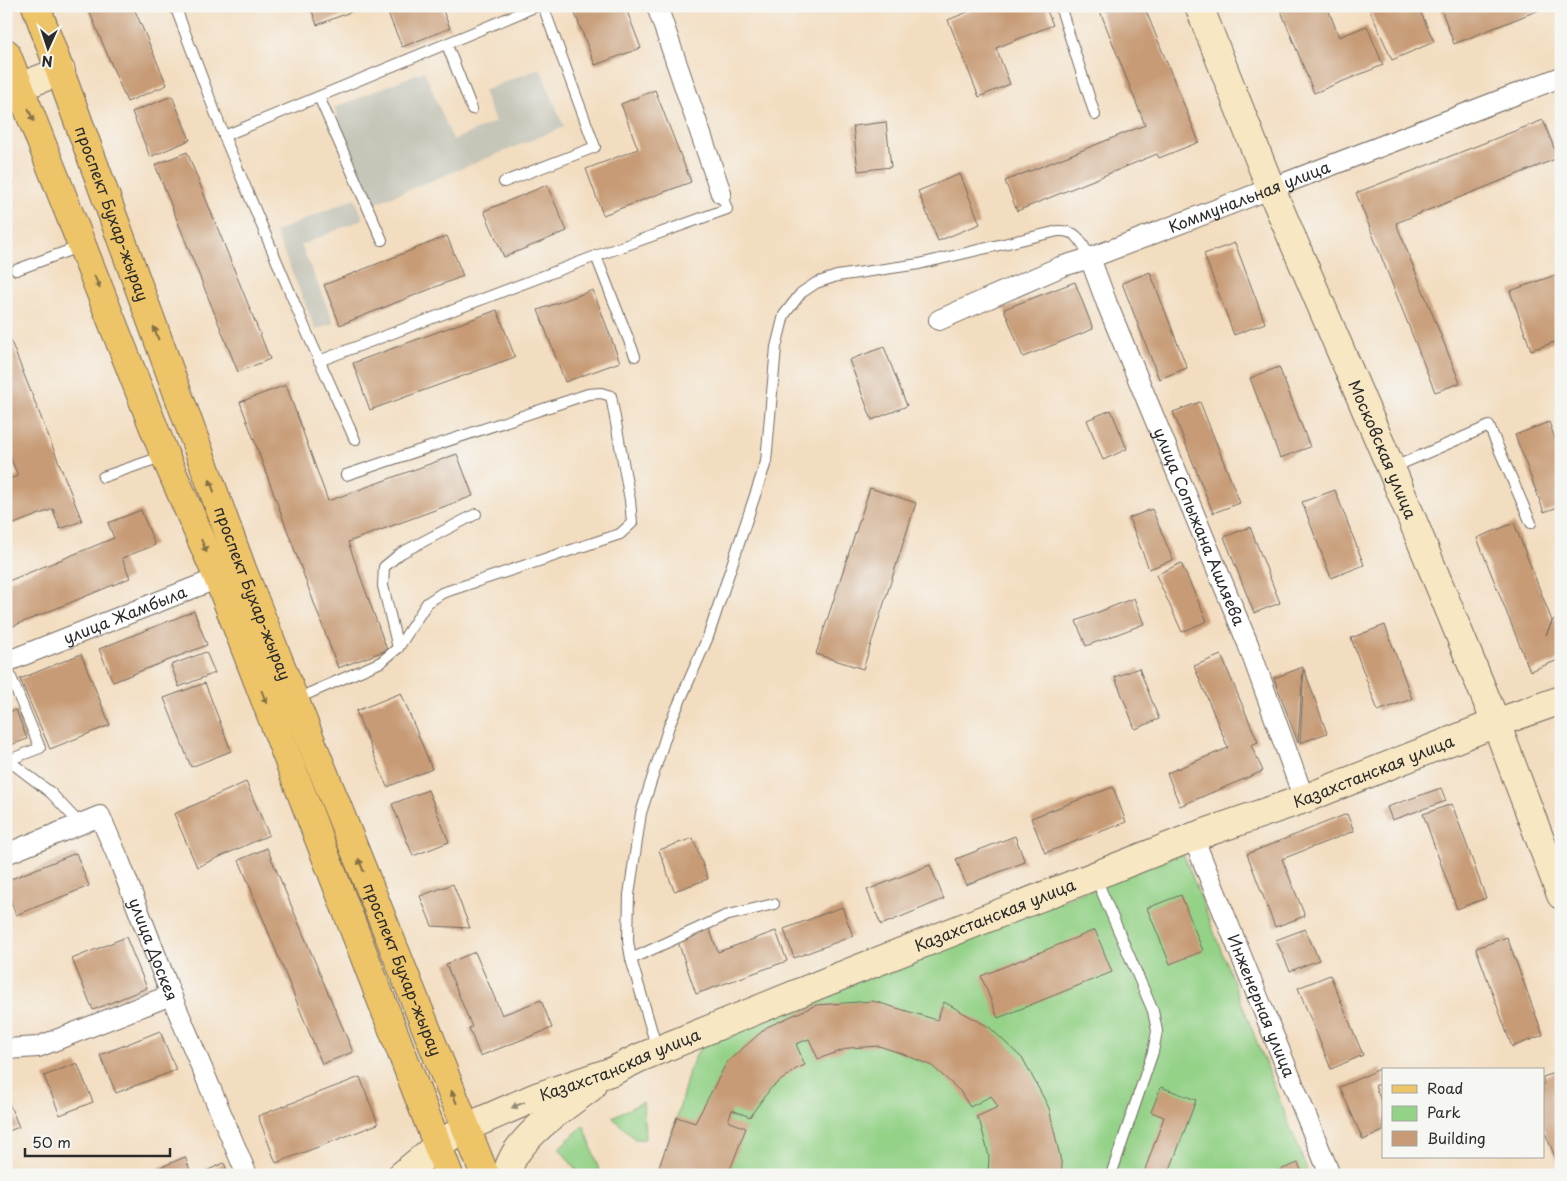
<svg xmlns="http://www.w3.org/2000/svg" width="1567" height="1181" font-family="'Playpen Sans',sans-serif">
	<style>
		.industrial { fill: #c5c5b8 }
		.green { fill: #94d288; stroke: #607e5a }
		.building { fill: #c79b76 }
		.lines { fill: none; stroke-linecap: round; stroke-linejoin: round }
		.lane-casing { stroke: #71695f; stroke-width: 12 }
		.street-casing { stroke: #71695f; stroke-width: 22 }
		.secondary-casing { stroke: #71695f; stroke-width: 30 }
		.primary-casing { stroke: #71695f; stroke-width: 30 }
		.lane { stroke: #fff; stroke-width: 10 }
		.street { stroke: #fff; stroke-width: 20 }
		.secondary { stroke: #f8e7c3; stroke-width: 28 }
		.primary { stroke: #eec469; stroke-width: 28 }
		.oneway { fill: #837047 }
		.oneway2 { fill: #928977 }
		.labels { text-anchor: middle; stroke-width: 4; stroke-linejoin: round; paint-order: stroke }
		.street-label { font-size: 16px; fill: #2b2b2b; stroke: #f6f6f2 }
	</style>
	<rect width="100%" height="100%" fill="#f6f6f2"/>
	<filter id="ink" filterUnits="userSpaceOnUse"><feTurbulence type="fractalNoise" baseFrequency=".02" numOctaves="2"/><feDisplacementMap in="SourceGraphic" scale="10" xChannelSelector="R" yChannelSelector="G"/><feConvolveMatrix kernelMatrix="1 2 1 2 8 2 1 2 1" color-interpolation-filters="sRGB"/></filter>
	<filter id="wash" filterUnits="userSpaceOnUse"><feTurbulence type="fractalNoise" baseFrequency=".0096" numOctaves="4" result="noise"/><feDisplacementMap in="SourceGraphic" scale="20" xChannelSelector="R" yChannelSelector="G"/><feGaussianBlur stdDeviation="1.12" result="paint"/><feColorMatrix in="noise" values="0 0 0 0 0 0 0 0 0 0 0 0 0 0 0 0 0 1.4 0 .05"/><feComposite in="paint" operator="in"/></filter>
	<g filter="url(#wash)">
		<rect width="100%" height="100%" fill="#f3ddc0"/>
		<g class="industrial">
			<polygon points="540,68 564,127 373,204 334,108 424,71 453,140 495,122 483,91"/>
			<polygon points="355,198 363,219 301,245 334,323 316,330 275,232"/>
		</g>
		<g class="green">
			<polygon points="1183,853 1309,1175 656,1175 677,1117 689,1071 702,1042"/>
			<polygon points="643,1102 645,1139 635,1139 612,1117"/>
			<polygon points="584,1125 599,1170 596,1175 580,1175 559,1148"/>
		</g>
		<g id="blocks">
			<g class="building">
				<polygon points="87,6 133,6 167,85 127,102"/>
				<polygon points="310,6 366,6 317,25"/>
				<polygon points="385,6 441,6 450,28 402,47"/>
				<polygon points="572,6 625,6 641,48 595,65"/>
				<polygon points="982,6 1045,6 1053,25 996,48 1010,84 979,97 948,20"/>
				<polygon points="1098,6 1144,6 1199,142 1159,158 1157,154 1017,211 1005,181 1145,125"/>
				<polygon points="1279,6 1327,6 1339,37 1367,26 1383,65 1314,93"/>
				<polygon points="1368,6 1418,6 1434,42 1392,60"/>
				<polygon points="1440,6 1549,6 1454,44"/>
				<polygon points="655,90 691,182 603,215 586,169 638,149 621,104"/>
				<polygon points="172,96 190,140 150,157 132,112"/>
				<polygon points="1543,120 1558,158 1396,223 1460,383 1435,392 1356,193"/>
				<polygon points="886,122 891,167 858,171 853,126"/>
				<polygon points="187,152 270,359 238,372 155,165"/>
				<polygon points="6,169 13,185 6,188"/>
				<polygon points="960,174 980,224 938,241 918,191"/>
				<polygon points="547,185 567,231 504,257 484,211"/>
				<polygon points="447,236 463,276 340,325 324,285"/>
				<polygon points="1235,243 1265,323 1234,335 1204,254"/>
				<polygon points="1150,272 1187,368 1159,379 1122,283"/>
				<polygon points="1561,273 1561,340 1531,350 1510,291"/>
				<polygon points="1075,282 1093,329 1023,357 1004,309"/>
				<polygon points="593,290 620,362 565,382 538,310"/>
				<polygon points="497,310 515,357 370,410 353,363"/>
				<polygon points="6,329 82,521 60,529 53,509 6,527 6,480 18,476 6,447"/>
				<polygon points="884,347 907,406 872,420 849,360"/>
				<polygon points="1279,367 1310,447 1280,458 1250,378"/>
				<polygon points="286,385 328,501 457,454 473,496 348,542 387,650 338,668 240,402"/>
				<polygon points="1200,402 1240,503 1213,513 1173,412"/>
				<polygon points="1111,410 1127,449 1103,460 1087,420"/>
				<polygon points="1549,422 1557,444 1561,443 1561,506 1544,512 1515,435"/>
				<polygon points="870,488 916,503 863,669 816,654"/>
				<polygon points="1335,490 1364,565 1331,578 1302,502"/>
				<polygon points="1152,509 1173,560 1149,569 1129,518"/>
				<polygon points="141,510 155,545 122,558 130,578 6,629 6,582 114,538 108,523"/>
				<polygon points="1514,523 1552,621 1546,635 1553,620 1561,617 1561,659 1530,671 1477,538"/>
				<polygon points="1250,527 1280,603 1254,613 1224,537"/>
				<polygon points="1181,563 1207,621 1182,632 1156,575"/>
				<polygon points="1134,598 1144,624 1086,646 1076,621"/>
				<polygon points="194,611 207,645 113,682 99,649"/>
				<polygon points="1385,625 1412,699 1378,711 1351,638"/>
				<polygon points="206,652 215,673 179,687 171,665"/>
				<polygon points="81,654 110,725 50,749 20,679"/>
				<polygon points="1221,655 1258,742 1251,745 1263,771 1180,806 1167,773 1228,748 1194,666"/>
				<polygon points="1303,667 1298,743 1274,678"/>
				<polygon points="1139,668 1159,719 1135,729 1115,677"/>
				<polygon points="1304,669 1327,733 1300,743"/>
				<polygon points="205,683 231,751 191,767 164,698"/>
				<polygon points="401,693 432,769 387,787 356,711"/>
				<polygon points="16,710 27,739 6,747 6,713"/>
				<polygon points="246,782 269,835 197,867 174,814"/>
				<polygon points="1113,787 1126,822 1045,853 1031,818"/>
				<polygon points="1441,788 1446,801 1392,820 1387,807"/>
				<polygon points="428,790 449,842 413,856 392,804"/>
				<polygon points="1452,804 1486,898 1457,909 1423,814"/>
				<polygon points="1347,814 1354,831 1282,859 1305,916 1275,927 1247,854"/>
				<polygon points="1015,836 1025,862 966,885 956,859"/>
				<polygon points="693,838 708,879 674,891 659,850"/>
				<polygon points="267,848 353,1052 322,1064 239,860"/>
				<polygon points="76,853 89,886 16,915 6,890 6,881"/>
				<polygon points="930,865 944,899 881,925 867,890"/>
				<polygon points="453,884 470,928 432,926 420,896"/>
				<polygon points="1181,895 1203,951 1170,964 1147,908"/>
				<polygon points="842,907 853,936 794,958 784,929"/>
				<polygon points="709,928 718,952 776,931 787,961 696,994 677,939"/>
				<polygon points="1305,929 1319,960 1290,971 1276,940"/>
				<polygon points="1095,930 1112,972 998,1018 981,976"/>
				<polygon points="126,937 147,988 93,1010 72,959"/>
				<polygon points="1507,937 1543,1035 1512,1047 1476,948"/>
				<polygon points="475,952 502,1015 541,1000 552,1028 480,1056 469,1028 472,1027 446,964"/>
				<polygon points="1330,975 1363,1055 1331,1069 1298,988"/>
				<polygon points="873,1001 937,1020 944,1002 989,1027 1023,1059 1049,1108 1062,1166 1061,1175 988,1175 989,1156 980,1122 976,1117 998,1107 991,1096 970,1107 960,1091 932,1066 903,1054 879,1046 849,1048 818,1059 809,1039 796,1044 805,1065 796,1069 771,1088 753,1112 750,1117 732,1110 728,1121 746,1128 728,1175 656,1175 677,1117 695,1123 727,1062 767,1027 816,1005"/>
				<polygon points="160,1031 176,1070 116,1093 100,1055"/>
				<polygon points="77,1063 93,1102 60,1115 44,1076"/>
				<polygon points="1380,1069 1383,1077 1383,1083 1375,1086 1383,1106 1383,1131 1363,1140 1340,1087"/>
				<polygon points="1559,1071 1561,1077 1561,1171 1543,1128 1543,1077"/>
				<polygon points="360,1077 378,1124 276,1163 258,1116"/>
				<polygon points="1161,1087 1196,1100 1168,1175 1143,1175 1164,1117 1151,1112"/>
				<polygon points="6,1096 19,1127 6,1132"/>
				<polygon points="185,1157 192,1175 142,1175"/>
				<polygon points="224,1163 229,1175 197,1175"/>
				<polygon points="1298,1163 1303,1175 1267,1175"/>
			</g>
		</g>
	</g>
	<g filter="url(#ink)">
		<use href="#blocks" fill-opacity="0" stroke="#71695f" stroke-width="1"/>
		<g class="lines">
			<g class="lane-casing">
				<g id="lane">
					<polyline points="175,6 224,136 305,328 355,440"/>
					<polyline points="1060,6 1095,115"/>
					<polyline points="447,45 472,109"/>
					<polyline points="319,97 382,240"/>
					<polyline points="224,136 537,6"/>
					<polyline points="504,182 595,147 543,6"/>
					<polyline points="596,256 635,356"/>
					<polyline points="16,270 81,246"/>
					<polyline points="319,361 596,256 727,209 721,193"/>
					<polyline points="1392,468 1489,426 1531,523"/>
					<polyline points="103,477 164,456"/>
					<polyline points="398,648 383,586 384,567 401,553 476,514"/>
					<polyline points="6,665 40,748 6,761"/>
					<polyline points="296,699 381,662 398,648 427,603 442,593 620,534 632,523 630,500 611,396 601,393 588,394 346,475"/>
					<polyline points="8,760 51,793 80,824"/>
					<polyline points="1095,876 1153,1011 1157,1031 1153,1052 1111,1175"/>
					<polyline points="631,959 725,916 774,904"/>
					<path d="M657,1049L631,959L628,941L629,895L641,813L669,726L708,637L766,462L776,347L784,315L801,293L816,283L837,276L919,264L1058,231C1079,230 1081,242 1090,258"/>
				</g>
			</g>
			<g class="street-casing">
				<g id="street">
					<polyline points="657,6 721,193"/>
					<path id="s1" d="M1090,258L1107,304L1248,644L1304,799"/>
					<path id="s2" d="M939,320L1060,267L1090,258L1561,77"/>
					<path id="s3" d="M6,662L231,573"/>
					<path id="s4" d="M1193,837L1330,1175"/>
					<path id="s5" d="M6,854L100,816L119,860L171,995L247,1175"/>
					<polyline points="6,1049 38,1047 171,995"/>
				</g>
			</g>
			<g class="secondary-casing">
				<g id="secondary">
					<path id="s6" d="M1199,6L1271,189L1391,468L1496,723L1561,895"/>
					<polyline points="6,92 61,71"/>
					<path id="s7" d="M402,1175L437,1146L467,1127L536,1097L613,1071L639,1058L828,981L1193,837L1304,799L1496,723L1561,700"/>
					<path d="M506,1175C509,1167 512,1157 518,1150C537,1124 566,1106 591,1087"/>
				</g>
			</g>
			<g class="primary-casing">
				<g id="primary">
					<path id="s8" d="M36,6L242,569L485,1175"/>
					<polyline points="6,53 165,456 218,578 449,1175"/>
				</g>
			</g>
			<use href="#lane" class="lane"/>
			<use href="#street" class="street"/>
			<use href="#secondary" class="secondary"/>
			<use href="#primary" class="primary"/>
		</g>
		<defs><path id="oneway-solid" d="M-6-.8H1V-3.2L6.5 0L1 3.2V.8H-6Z" transform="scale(1.25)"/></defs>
		<g class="oneway">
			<use href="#oneway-solid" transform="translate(31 115) rotate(68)"/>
			<use href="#oneway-solid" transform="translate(97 282) rotate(68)"/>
			<use href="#oneway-solid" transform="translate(156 333) rotate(-110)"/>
			<use href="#oneway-solid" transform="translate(212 486) rotate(-110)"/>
			<use href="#oneway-solid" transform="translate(204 546) rotate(67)"/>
			<use href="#oneway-solid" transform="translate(264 697) rotate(69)"/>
			<use href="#oneway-solid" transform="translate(361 865) rotate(-112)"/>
			<use href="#oneway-solid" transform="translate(454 1097) rotate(-112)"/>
		</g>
		<use class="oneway2" href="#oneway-solid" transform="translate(518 1105) rotate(157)"/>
	</g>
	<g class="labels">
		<g class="street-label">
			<text dy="6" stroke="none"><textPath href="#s2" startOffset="334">Коммунальная улица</textPath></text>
			<text dy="6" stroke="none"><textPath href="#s8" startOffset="221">проспект Бухар-жырау</textPath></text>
			<text dy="6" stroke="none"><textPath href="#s6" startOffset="480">Московская улица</textPath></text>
			<text dy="6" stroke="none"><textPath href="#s1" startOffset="290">улица Сопыжана Ашляева</textPath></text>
			<text dy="6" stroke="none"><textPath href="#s8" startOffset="626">проспект Бухар-жырау</textPath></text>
			<text dy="6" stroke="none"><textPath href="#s3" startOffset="128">улица Жамбыла</textPath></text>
			<text dy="6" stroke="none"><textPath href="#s7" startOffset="1055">Казахстанская улица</textPath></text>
			<text dy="6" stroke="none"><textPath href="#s7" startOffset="650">Казахстанская улица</textPath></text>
			<text dy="6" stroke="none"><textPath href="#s5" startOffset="245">улица Доскея</textPath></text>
			<text dy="6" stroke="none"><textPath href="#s8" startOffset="1031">проспект Бухар-жырау</textPath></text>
			<text dy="6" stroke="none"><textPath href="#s4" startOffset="182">Инженерная улица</textPath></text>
			<text dy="6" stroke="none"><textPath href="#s7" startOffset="246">Казахстанская улица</textPath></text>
		</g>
	</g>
	<rect width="1567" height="1181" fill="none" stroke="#f6f6f2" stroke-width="25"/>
	<rect x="1382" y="1068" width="162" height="90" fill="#f6f6f2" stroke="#a5a5a2"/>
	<rect x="1392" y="1085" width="25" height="8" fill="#eec469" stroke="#a5a5a2"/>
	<text x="1427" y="1094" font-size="15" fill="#2b2b2b">Road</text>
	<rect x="1392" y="1106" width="25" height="15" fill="#94d288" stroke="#a5a5a2"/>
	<text x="1427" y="1118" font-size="15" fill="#2b2b2b">Park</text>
	<rect x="1392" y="1131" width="25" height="15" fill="#c79b76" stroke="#a5a5a2"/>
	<text x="1427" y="1144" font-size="15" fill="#2b2b2b">Building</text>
	<g transform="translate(48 48) rotate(183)" stroke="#f6f6f2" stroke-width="4" paint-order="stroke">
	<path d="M0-4L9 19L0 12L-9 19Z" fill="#2b2b2b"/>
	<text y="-8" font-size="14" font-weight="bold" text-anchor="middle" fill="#2b2b2b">N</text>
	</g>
	<path d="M25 1148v8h145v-8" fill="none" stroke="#2b2b2b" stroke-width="2.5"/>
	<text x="32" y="1148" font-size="15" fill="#2b2b2b" stroke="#f6f6f2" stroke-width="4" paint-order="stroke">50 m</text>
</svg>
